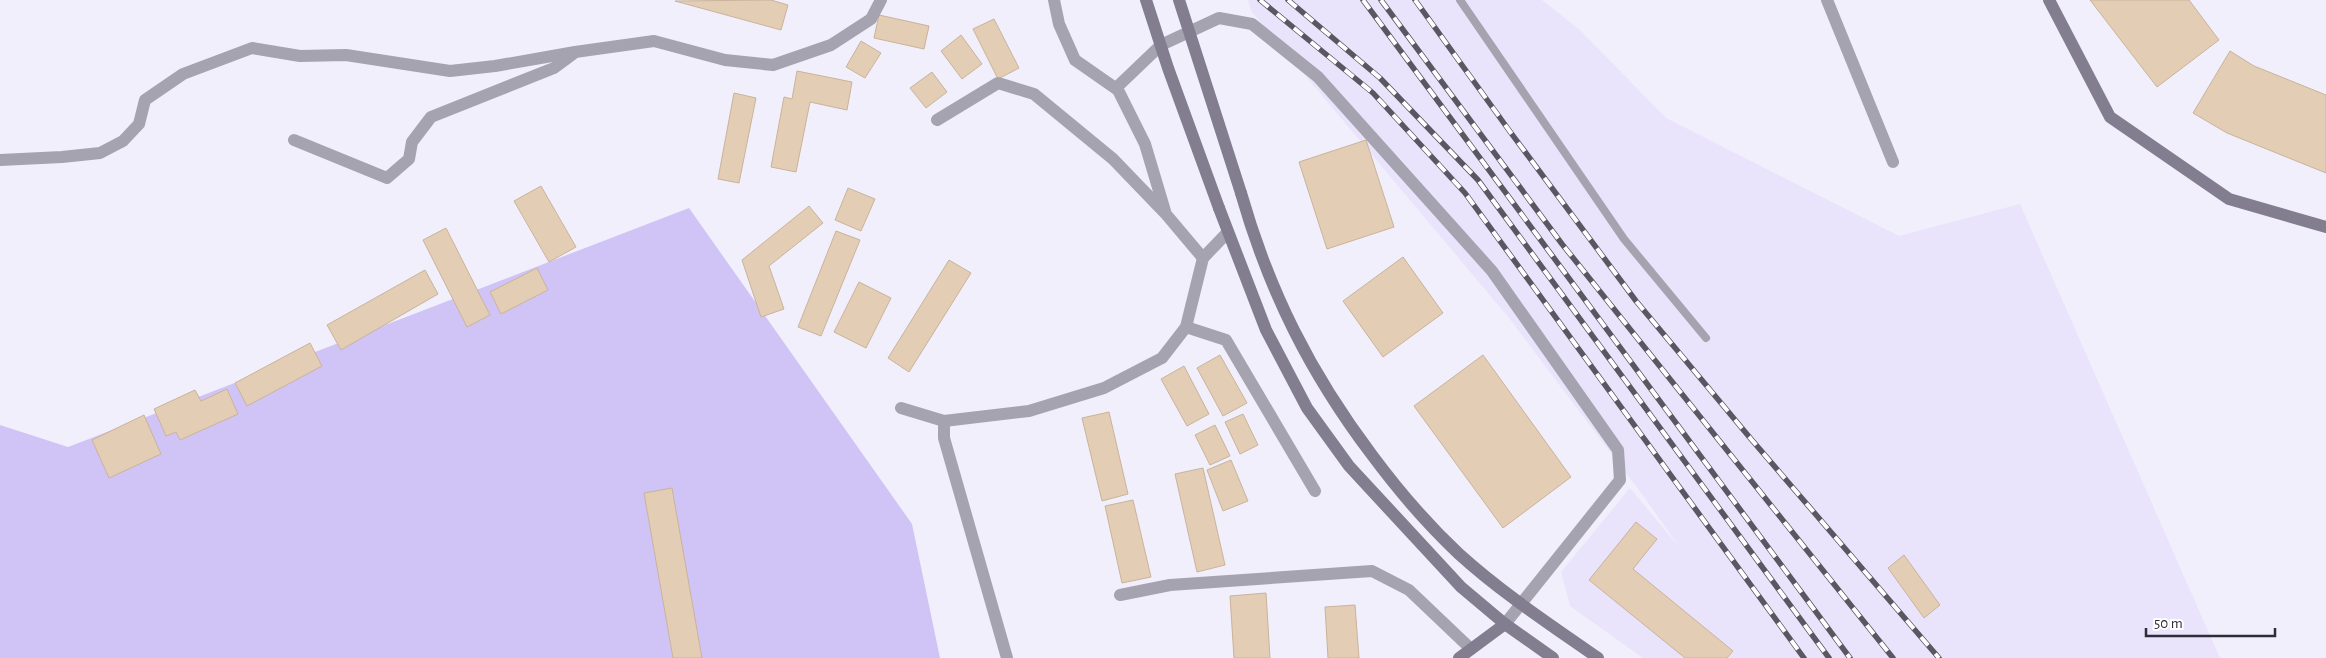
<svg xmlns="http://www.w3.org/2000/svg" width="2326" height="658" font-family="'Alegreya Sans',sans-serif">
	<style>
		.built { fill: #e9e4fb }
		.green { fill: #d0c4f6 }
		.building { fill: #e3cdb4; stroke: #c9b39b }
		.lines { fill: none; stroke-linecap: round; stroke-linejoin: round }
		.lane { stroke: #a6a3b0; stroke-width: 8 }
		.street { stroke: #a6a3b0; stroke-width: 12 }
		.secondary { stroke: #827e90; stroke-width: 12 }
		.rail-casing { stroke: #595762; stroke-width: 5.5 }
		.rail { stroke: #fff; stroke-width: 4; stroke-dasharray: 11; stroke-linecap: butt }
		.secondary-bridge { stroke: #827e90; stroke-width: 12 }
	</style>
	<rect width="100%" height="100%" fill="#f1effb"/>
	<polygon class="built" points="1248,0 1542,0 1580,30 1666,118 1899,236 2020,204 2220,658 1643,658 1570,606 1561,572 1630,488 1680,548 1644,497 1509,318 1251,11"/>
	<polygon class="green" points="689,208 912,524 940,658 0,658 0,425 68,447"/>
	<g class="building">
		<polygon points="771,0 788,5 781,30 675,1"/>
		<polygon points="2090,0 2189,0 2219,40 2157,87"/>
		<polygon points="879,15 929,26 924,49 874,38"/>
		<polygon points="994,19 1019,68 998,79 973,29"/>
		<polygon points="961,35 982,64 962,79 941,51"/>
		<polygon points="861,41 881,53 865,78 846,67"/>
		<polygon points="2230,51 2254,66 2326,95 2326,173 2227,133 2193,113"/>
		<polygon points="797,71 852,82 847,110 810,102 796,172 771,167 784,97 792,99"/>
		<polygon points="932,72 947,92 926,108 910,88"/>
		<polygon points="734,93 756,98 739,183 718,179"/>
		<polygon points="1366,140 1394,227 1327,249 1299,162"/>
		<polygon points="541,186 576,247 549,262 514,201"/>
		<polygon points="848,188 875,199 861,231 835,220"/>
		<polygon points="809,206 823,223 769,266 784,309 761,317 742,260"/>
		<polygon points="446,228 490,315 467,327 423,240"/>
		<polygon points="836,231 860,240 821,336 798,327"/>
		<polygon points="1403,257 1443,313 1383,357 1343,301"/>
		<polygon points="949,260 971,273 909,372 888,358"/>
		<polygon points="537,268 548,290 501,314 490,292"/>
		<polygon points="425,270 438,294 341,350 327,325"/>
		<polygon points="859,282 891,298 866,348 834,332"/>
		<polygon points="310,343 322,366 247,406 235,383"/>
		<polygon points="1220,355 1247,403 1223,416 1197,368"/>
		<polygon points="1483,355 1571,477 1503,528 1414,406"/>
		<polygon points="1184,366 1209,414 1187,426 1161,379"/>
		<polygon points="227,389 238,414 180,440 176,432 166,436 154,409 195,390 201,401"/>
		<polygon points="1109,412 1128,494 1102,501 1082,418"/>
		<polygon points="1243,414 1258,445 1240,454 1225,422"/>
		<polygon points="144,415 161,454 109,478 92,440"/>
		<polygon points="1215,425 1230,456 1210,465 1195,435"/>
		<polygon points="1231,460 1248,501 1223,511 1207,470"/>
		<polygon points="1203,468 1225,565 1197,572 1175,474"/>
		<polygon points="672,488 702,658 673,658 644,493"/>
		<polygon points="1133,500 1151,577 1122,583 1105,506"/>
		<polygon points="1636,522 1657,539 1633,569 1733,651 1727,658 1685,658 1589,580"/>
		<polygon points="1904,555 1940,605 1924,618 1888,568"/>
		<polygon points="1266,593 1270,658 1234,658 1230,596"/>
		<polygon points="1355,605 1359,658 1328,658 1325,607"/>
	</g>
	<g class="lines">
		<polyline class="lane" points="1460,0 1624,239 1706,338"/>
		<g class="street">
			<polyline points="1054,0 1059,24 1075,60 1118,90 1145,144 1165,211"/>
			<polyline points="1827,0 1893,162"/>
			<polyline points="1116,88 1161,45 1219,18 1252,24 1318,77 1492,271 1618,450 1620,480 1505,624"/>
			<polyline points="937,120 998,83 1034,94 1113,159 1165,213 1203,258"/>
			<polyline points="294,140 387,178 409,159 412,142 431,117 554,68 573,54"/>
			<polyline points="0,160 62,157 100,153 123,141 139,124 145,100 183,74 252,48 300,56 346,55 450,71 495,66 575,52 654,41 725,60 773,65 831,45 871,19 881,0"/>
			<polyline points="1186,327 1226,340 1315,491"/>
			<polyline points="901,408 944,421 1029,411 1104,388 1162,358 1186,327 1203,258 1228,232"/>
			<polyline points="944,421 944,438 1007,658"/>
			<polyline points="1120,595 1170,585 1372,571 1409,590 1471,649"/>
		</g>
		<g class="secondary">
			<polyline points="2049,0 2110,117 2229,199 2326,227"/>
			<path d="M1241,193C1269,291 1310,373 1372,455C1398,490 1427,524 1459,554C1502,593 1551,625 1598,658"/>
			<polyline points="1219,208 1266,330 1307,408 1349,466 1461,587 1505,624 1553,658"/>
			<polyline points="1459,658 1505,624"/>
		</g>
		<g class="rail-casing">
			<g id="rail">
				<polyline points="1260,0 1373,93 1465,193 1804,658"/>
				<polyline points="1288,0 1380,78 1478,180 1829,658"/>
				<polyline points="1363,0 1850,658"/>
				<polyline points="1381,0 1562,244 1893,658"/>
				<polyline points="1415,0 1511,133 1636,301 1751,439 1939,658"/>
			</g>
		</g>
		<use href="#rail" class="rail"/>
		<g class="secondary-bridge">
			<polyline points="1146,0 1168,68 1219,208"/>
			<polyline points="1179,0 1241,193"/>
		</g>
	</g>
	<path d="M2146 628v8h129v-8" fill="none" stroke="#2e2c37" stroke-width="2.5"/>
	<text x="2154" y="628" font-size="15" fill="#2e2c37" stroke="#ffffff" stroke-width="4" paint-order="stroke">50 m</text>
</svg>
